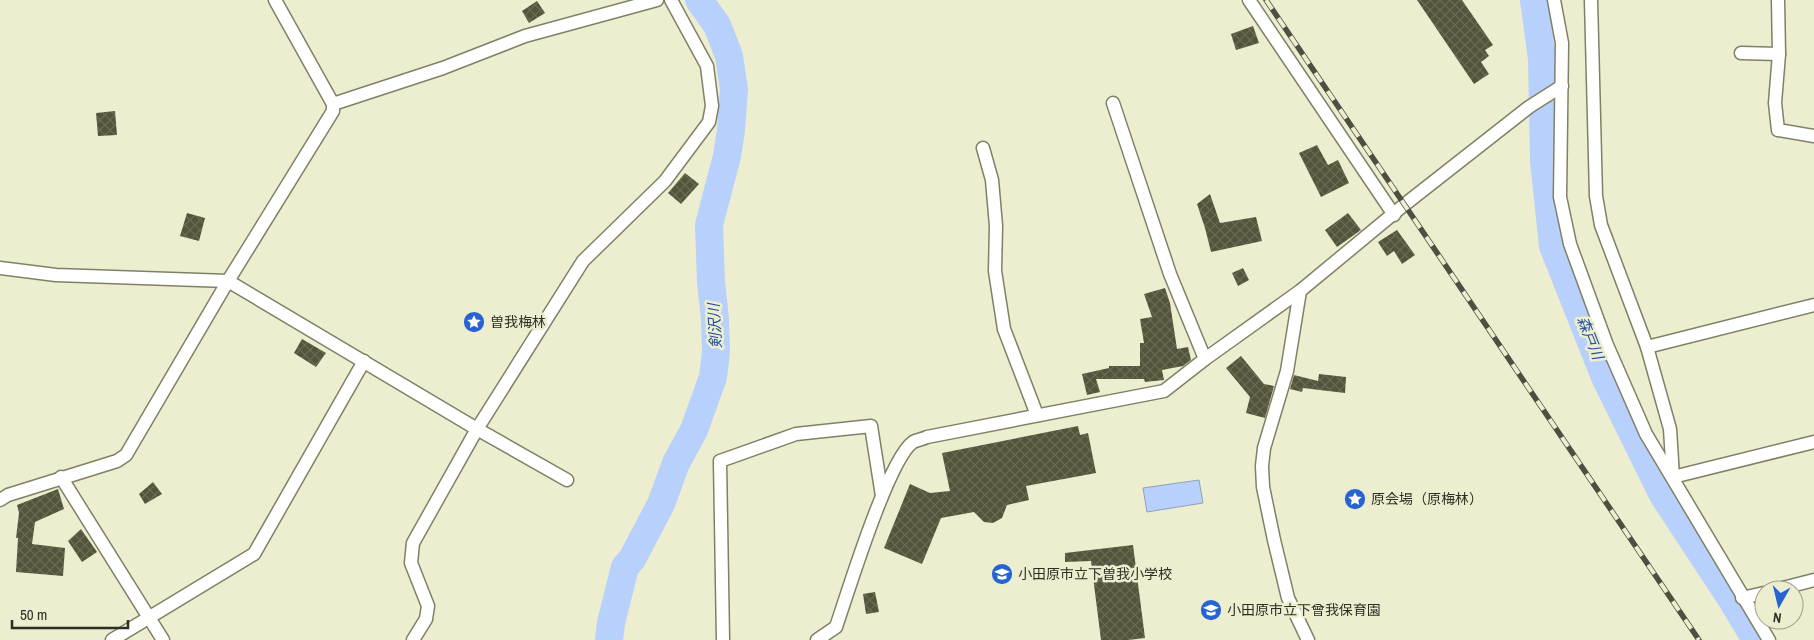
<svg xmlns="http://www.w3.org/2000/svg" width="1814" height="640" font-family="'Archivo Narrow','Noto Sans JP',sans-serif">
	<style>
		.water { fill: #b8d1fc; stroke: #8fa0bb }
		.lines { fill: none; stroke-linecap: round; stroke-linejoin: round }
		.river { stroke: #b8d1fc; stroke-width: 28 }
		.building { fill: url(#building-cross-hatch) }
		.street-casing { stroke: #808066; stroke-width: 15 }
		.street { stroke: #fff; stroke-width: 12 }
		.rail-casing { stroke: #4f4f41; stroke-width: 5.5 }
		.rail { stroke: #ededd0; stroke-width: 4; stroke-dasharray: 11; stroke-linecap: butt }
		.labels { text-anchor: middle; stroke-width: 5; stroke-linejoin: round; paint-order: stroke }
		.poi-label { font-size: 14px; fill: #2e2e23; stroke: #ededd0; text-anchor: start }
		.water-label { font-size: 15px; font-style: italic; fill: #214e9e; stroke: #ededd0 }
	</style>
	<defs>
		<pattern id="building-cross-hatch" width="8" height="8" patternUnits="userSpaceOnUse" patternTransform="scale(1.25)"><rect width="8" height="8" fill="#54543b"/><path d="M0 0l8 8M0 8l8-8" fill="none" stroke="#6a6a55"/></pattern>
	</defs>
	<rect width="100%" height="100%" fill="#ededd0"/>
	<polygon class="water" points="1199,480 1203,503 1147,512 1143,488"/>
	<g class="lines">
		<g class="river">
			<polyline points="1534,0 1542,59 1544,161 1553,246 1605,377 1663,495 1732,600 1756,640"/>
			<polyline points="609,640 611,623 625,567 632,559 661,504 676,463 694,430 713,377 716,352 715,319 711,282 709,225 727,156 731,130 734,89 729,56 717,25 699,0"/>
		</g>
	</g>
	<g class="building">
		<polygon points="1417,0 1462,0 1493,45 1485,50 1489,56 1481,62 1489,74 1474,84"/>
		<polygon points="537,1 545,13 529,23 522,11"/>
		<polygon points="1253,26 1259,43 1236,50 1231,34"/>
		<polygon points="115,111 117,135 98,136 96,113"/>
		<polygon points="1317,145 1328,165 1338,160 1349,183 1321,197 1299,153"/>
		<polygon points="685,173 699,184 681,204 668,193"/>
		<polygon points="1210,194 1220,223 1256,217 1262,241 1211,252 1205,228 1197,204"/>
		<polygon points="187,213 205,218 199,241 180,236"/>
		<polygon points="1348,213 1361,230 1337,247 1325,230"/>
		<polygon points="1397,230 1415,255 1402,264 1394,251 1387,256 1378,242"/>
		<polygon points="1243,268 1249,280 1238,286 1232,273"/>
		<polygon points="1165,288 1170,303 1177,349 1188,347 1191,360 1183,366 1162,370 1164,380 1145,382 1144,379 1096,379 1100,392 1087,395 1082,374 1109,368 1109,366 1140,366 1140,343 1144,343 1140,319 1152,317 1144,294"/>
		<polygon points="302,339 326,353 316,367 294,353"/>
		<polygon points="1241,356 1264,384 1274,386 1265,418 1246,413 1250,397 1226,368"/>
		<polygon points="1319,374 1346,377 1345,393 1303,388 1302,392 1290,389 1294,375 1318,381"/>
		<polygon points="1078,426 1080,435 1088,433 1096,473 1026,486 1029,500 1007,505 1002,518 993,523 984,522 974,512 941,518 922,564 884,548 910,484 930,493 950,491 942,453"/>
		<polygon points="153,482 162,494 145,504 139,494"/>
		<polygon points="58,489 64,509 35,522 32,544 65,548 63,576 16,572 18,538 16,538 19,513 17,505"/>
		<polygon points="81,529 97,552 82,562 68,541"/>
		<polygon points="1133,545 1145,638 1128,640 1101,640 1091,561 1065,562 1065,553"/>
		<polygon points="875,592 879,612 866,614 863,594"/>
	</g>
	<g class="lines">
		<g class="street-casing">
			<g id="street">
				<polyline points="1249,0 1394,215"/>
				<polyline points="1554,0 1562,43 1560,197 1570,244 1607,345 1646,434 1769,640"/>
				<polyline points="1591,0 1596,196 1601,225 1647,347 1670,429 1673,477 1814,442"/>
				<polyline points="1778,0 1779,54 1775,103 1778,130 1814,136"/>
				<polyline points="1741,53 1779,54"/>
				<polyline points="1113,103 1170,274 1205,359"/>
				<polyline points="333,104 443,68 525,36 657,0"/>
				<polyline points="983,148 992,180 996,226 995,271 1004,329 1037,415"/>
				<polyline points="0,268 56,275 228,281 477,429 567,480"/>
				<polyline points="1300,291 1287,371 1264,448 1262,466 1263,487 1274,540 1288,598 1308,640"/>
				<polyline points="1647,347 1814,305"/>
				<polyline points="61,477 163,640"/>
				<polyline points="0,500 8,495 117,461 126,455 228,281 333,111 333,104 275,0"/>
				<polyline points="1775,590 1814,580"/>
				<polyline points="1742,598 1764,593"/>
				<polyline points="112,640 254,554 364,361"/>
				<polyline points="413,640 426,619 428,606 411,563 413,543 477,429 583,261 665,181 709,122 712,106 707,66 671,0"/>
				<polyline points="723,640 720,461 796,434 871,426 882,496"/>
				<path d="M817,640L836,627C848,592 888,460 913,442C917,440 923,439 927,437L1164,391L1205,359L1300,291L1404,205L1529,107L1562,86"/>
			</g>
		</g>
		<use href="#street" class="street"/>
		<g class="rail-casing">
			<polyline id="rail" points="1266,0 1699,640"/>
		</g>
		<use href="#rail" class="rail"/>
	</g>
	<defs>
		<g id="sight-disc" transform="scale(1.125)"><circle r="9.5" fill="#2764d1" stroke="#ededd0"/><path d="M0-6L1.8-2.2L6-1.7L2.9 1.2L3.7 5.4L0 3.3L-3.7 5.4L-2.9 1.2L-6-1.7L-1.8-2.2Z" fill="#fff"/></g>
		<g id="school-disc" transform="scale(1.125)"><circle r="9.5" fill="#2764d1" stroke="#ededd0"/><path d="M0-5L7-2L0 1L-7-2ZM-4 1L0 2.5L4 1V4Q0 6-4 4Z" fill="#fff"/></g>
	</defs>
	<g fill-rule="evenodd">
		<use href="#sight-disc" x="474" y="322"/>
		<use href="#sight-disc" x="1355" y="499"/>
		<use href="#school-disc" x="1002" y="574"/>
		<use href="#school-disc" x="1211" y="610"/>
	</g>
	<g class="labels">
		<g class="poi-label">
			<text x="490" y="327">曽我梅林</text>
			<text x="1371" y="504">原会場（原梅林）</text>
			<text x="1018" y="579">小田原市立下曽我小学校</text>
			<text x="1227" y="615">小田原市立下曾我保育園</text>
		</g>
		<g class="water-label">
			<text transform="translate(715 326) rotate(-93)" y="5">剣沢川</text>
			<text transform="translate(1590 338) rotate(68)" y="5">森戸川</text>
		</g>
	</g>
	<g transform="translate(1779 605) rotate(188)"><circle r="24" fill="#ededd0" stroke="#a1a18b"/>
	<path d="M0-4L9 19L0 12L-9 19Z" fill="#2764d1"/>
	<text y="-8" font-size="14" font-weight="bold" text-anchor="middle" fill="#2e2e23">N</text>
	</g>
	<path d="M12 620v8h116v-8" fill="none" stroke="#2e2e23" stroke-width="2.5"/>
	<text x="20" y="620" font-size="15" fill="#2e2e23" stroke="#ededd0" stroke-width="4" paint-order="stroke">50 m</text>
</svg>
